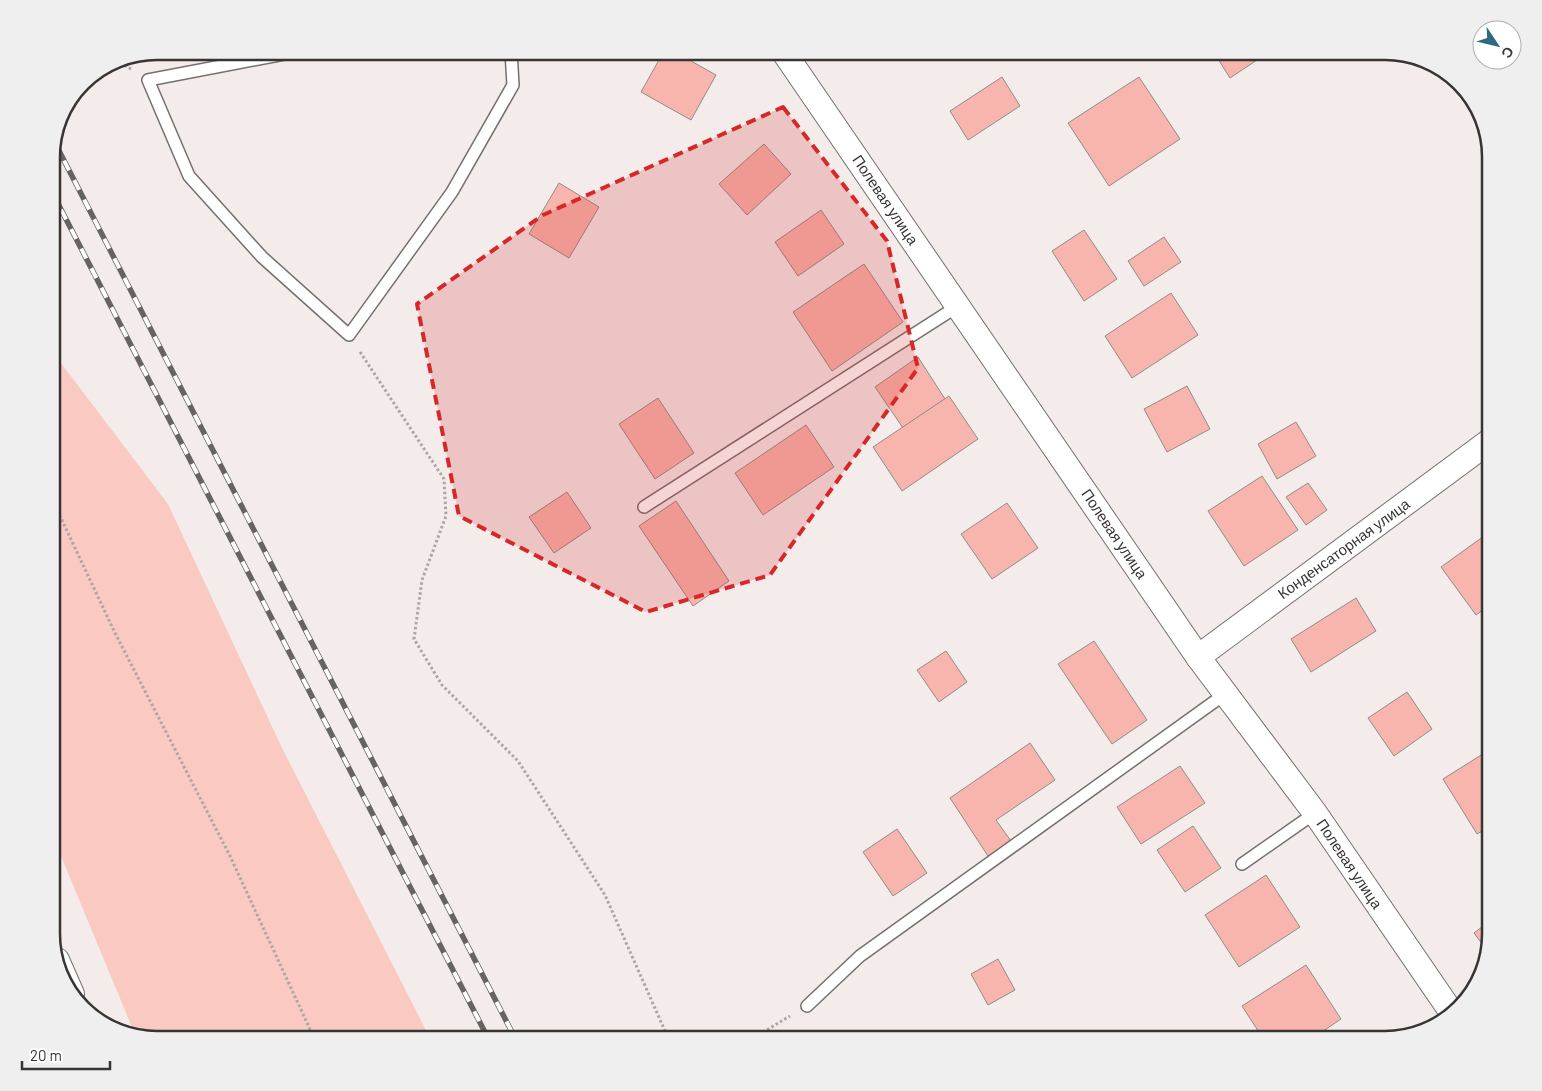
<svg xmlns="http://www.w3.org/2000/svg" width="1542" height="1091" font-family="Barlow,sans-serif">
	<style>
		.green { fill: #fac9c2 }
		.building { fill: #f7b5ad; stroke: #918b8a }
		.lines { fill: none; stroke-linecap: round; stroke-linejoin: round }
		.lane-casing { stroke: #756f6e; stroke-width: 14 }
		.street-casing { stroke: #756f6e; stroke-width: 26 }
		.path { stroke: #aba6a5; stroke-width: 3; stroke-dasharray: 2.5 2.5; stroke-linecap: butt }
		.lane { stroke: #fff; stroke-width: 11 }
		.street { stroke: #fff; stroke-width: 24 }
		.rail-casing { stroke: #676362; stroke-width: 5.5 }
		.rail { stroke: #fff; stroke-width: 4; stroke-dasharray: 11; stroke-linecap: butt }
		.marked { fill: #d62828; fill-opacity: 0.2; stroke: #d62828; stroke-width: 4; stroke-dasharray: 10 6; stroke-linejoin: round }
		.labels { text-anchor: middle; stroke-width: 4.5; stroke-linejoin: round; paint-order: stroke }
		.street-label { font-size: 15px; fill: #373433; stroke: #fff }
		.rim { fill: none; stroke: #373433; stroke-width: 2.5 }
	</style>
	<rect width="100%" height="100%" fill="#f3eceb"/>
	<polygon class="green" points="51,350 168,504 282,748 431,1040 157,1040 134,1032 51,832"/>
	<g class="building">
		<polygon points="664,51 673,51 716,75 691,120 641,92"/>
		<polygon points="1213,51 1264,51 1266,54 1230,78"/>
		<polygon points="1002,77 1020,106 968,140 950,111"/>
		<polygon points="1139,77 1180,139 1109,186 1068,123"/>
		<polygon points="764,144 791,174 747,215 719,184"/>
		<polygon points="559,183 599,207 569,258 529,234"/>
		<polygon points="821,210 844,244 798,276 775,242"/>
		<polygon points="1084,230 1117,279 1084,301 1052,251"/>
		<polygon points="1164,237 1181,262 1144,286 1128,261"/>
		<polygon points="864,264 903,322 832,371 793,312"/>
		<polygon points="1171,293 1198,335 1132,378 1105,336"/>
		<polygon points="918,357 945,399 903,428 875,387"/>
		<polygon points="1187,386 1210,429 1167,452 1144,409"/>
		<polygon points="949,396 978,439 902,491 873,447"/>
		<polygon points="658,398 694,453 655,479 619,424"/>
		<polygon points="1296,422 1316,456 1277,479 1258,444"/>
		<polygon points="806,425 834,467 763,515 735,473"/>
		<polygon points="1262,476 1298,530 1244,566 1208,511"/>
		<polygon points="1308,483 1327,510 1306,525 1286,497"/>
		<polygon points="567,492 591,528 554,553 529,517"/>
		<polygon points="676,501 729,581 693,606 639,526"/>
		<polygon points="1007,503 1038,548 992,579 961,534"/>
		<polygon points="1491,531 1491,604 1476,615 1441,567"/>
		<polygon points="1356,598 1376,631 1311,672 1291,639"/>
		<polygon points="1094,641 1147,720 1112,744 1058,664"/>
		<polygon points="946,651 967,682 939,702 917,670"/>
		<polygon points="1407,692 1432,729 1394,756 1368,718"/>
		<polygon points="1030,743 1055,780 996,820 1011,841 988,856 950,798"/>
		<polygon points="1486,752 1491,760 1491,826 1477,834 1443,779"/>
		<polygon points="1180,766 1205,803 1141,844 1117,807"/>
		<polygon points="1193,826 1221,868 1185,892 1157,850"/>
		<polygon points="897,829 927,873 893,896 863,852"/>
		<polygon points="1266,875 1300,927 1239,967 1205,915"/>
		<polygon points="1491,920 1491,934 1486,949 1474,933"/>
		<polygon points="998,959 1015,990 988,1005 971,974"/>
		<polygon points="1306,965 1341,1019 1310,1040 1264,1040 1242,1006"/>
		<polygon points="1354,1032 1359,1040 1341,1040"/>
	</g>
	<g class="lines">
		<g class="lane-casing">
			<g id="lane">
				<polyline points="300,51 148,80 189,176 262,257 349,335 452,192 513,85 511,51"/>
				<polyline points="644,507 958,306"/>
				<polyline points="1242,864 1315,813"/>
				<polyline points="807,1006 860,956 1225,694"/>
			</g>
		</g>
		<g class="street-casing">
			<g id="street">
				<polyline points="783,51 1198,657 1315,813 1452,1013"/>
				<polyline points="1198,657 1491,440"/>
				<polyline points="57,960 72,994"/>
			</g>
		</g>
		<g class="path">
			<polyline points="116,60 131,69"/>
			<polyline points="360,352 444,479 446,516 422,580 414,639 442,685 518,761 605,895 669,1040"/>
			<polyline points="51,497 115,633 230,856 315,1040"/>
			<polyline points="750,1040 790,1016"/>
		</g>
		<use href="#lane" class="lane"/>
		<use href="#street" class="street"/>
		<g class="rail-casing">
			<g id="rail">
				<polyline points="54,141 516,1040"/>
				<polyline points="51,190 489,1040"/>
			</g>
		</g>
		<use href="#rail" class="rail"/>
	</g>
	<path class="marked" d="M783,107L887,241L918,368L770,575L646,612L459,516L417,304L543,215Z"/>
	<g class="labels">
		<g class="street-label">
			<text transform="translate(885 200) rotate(56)" y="5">Полевая улица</text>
			<text transform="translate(1114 534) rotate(56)" y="5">Полевая улица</text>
			<text transform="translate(1344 549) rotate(-36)" y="5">Конденсаторная улица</text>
			<text transform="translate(1349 864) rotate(56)" y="5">Полевая улица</text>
		</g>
	</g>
	<path d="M0 0H1542V1091H0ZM157 60H1385A97 97 0 0 1 1482 157V934A97 97 0 0 1 1385 1031H157A97 97 0 0 1 60 934V157A97 97 0 0 1 157 60Z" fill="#efefef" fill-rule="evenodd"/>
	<path class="rim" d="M157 60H1385A97 97 0 0 1 1482 157V934A97 97 0 0 1 1385 1031H157A97 97 0 0 1 60 934V157A97 97 0 0 1 157 60Z"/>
	<g transform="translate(1497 45) rotate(125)"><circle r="24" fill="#ffffff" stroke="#afaead"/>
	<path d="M0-4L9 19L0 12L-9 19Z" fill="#306781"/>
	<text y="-8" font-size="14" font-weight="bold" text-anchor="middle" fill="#373433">С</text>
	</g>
	<path d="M22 1061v8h88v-8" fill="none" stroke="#373433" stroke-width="2.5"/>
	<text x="30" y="1061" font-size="15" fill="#373433" stroke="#ffffff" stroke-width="4" paint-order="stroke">20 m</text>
</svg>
